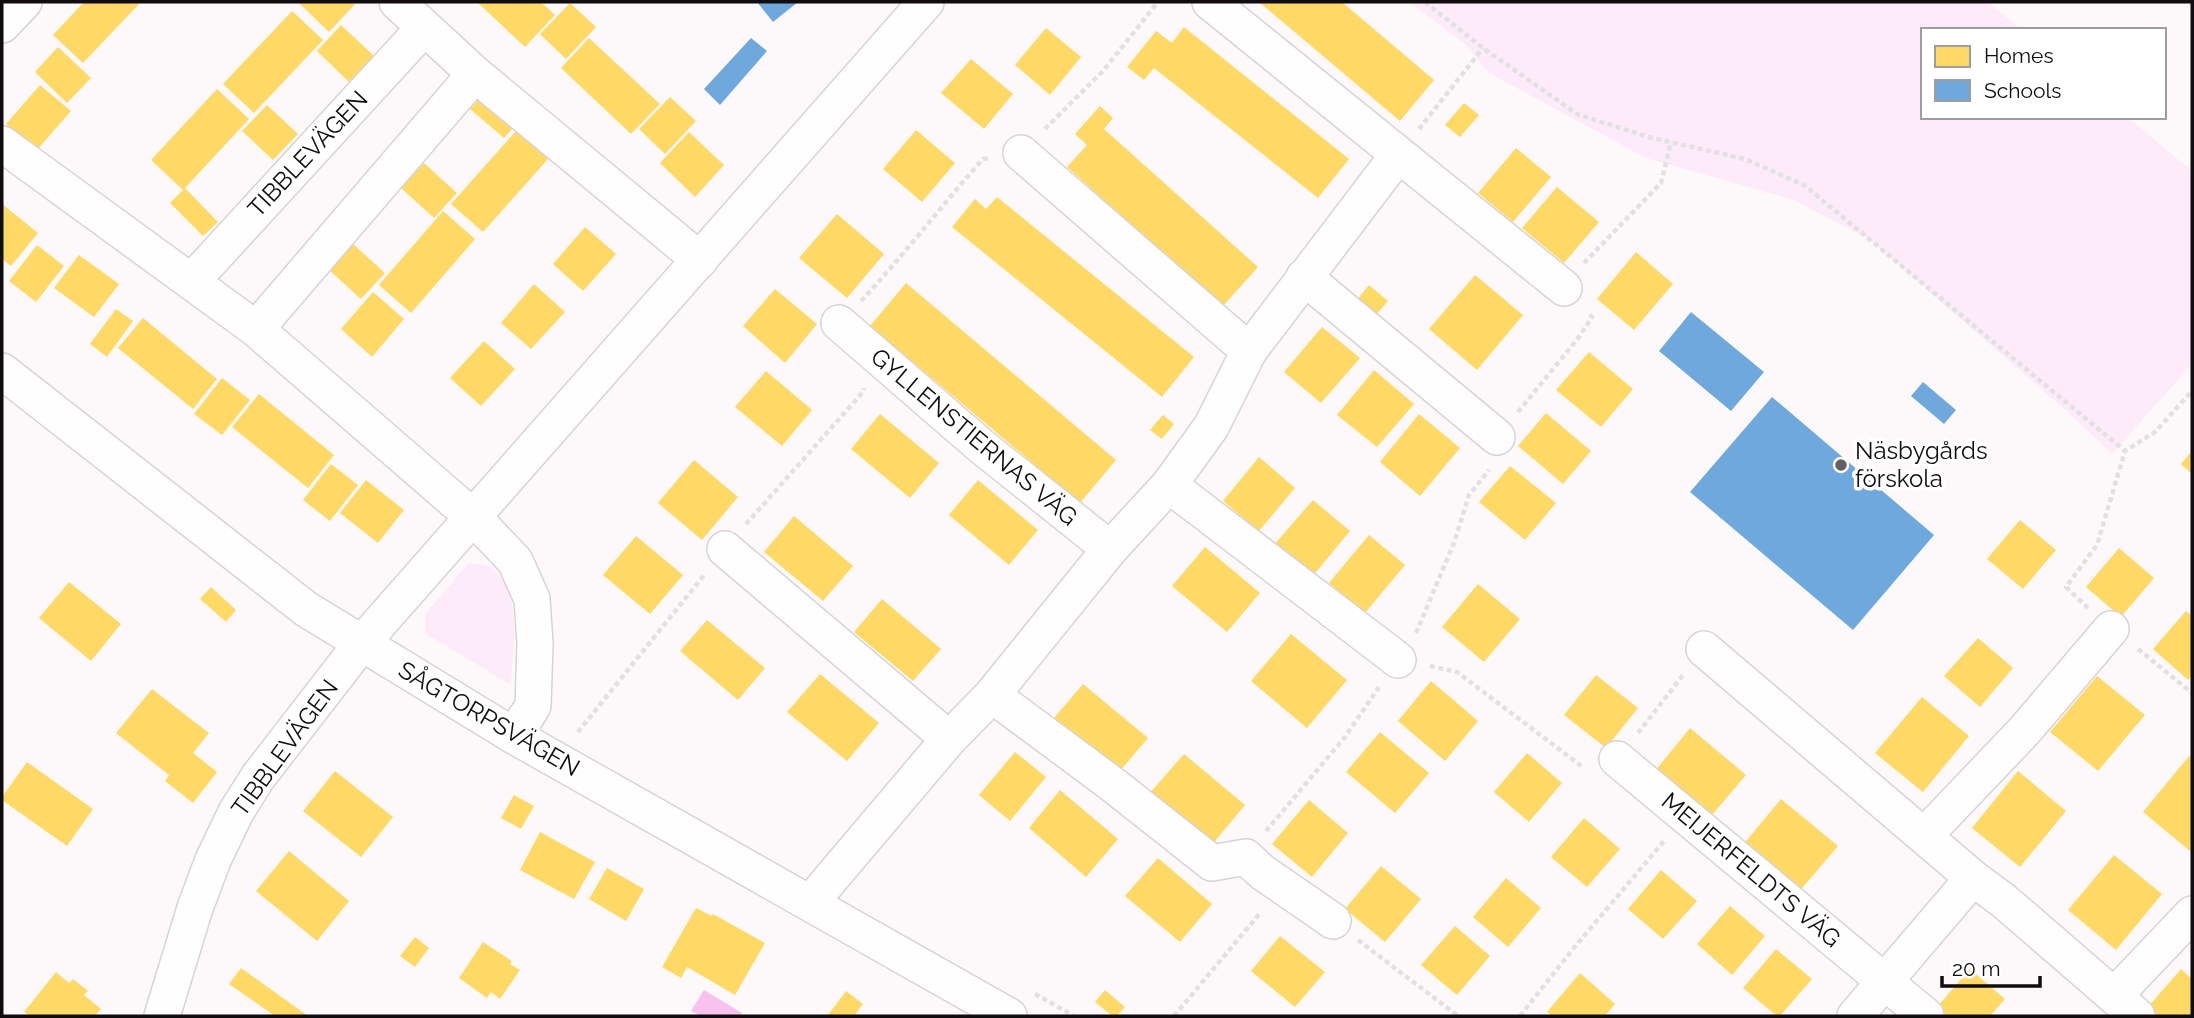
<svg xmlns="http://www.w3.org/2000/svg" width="2194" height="1018" font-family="Raleway,sans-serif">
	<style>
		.green { fill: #fdebf9 }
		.water { fill: #f7c2ee }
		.homes { fill: #ffd966 }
		.schools { fill: #6fa8dc }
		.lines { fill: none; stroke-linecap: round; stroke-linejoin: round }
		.minor-casing { stroke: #d7d3d6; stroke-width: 38 }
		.path { stroke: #e2e1e2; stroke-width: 4.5; stroke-dasharray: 5 3.5; stroke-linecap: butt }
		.minor { stroke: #fffefe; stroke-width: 35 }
		.poi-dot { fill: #635f62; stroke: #fff; stroke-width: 2.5 }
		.labels { text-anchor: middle; stroke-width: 7; stroke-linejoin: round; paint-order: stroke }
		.street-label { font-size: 24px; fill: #100c0f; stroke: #fff }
		.poi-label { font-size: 24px; fill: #100c0f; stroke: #fff; text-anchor: start }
	</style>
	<rect width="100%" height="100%" fill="#fdf9fb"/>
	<g class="green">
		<polygon points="1409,2 1988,2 2022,30 1923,30 1923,117 2127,117 2192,171 2192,364 2112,454 2070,414 1870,240 1794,200 1646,158 1489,73 1465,44"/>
		<path d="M469,563C476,564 485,564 490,567C525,587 512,652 511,685L425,633V614Z"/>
	</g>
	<polygon class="water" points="704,990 742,1013 740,1016 701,1016 691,1011"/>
	<g class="homes">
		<polygon points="84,2 141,2 83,63 53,35"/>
		<polygon points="301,2 357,2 329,32 299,3"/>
		<polygon points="477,2 541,2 555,15 525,47"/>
		<polygon points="1259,2 1342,2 1434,80 1400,121"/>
		<polygon points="570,3 596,27 566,59 540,34"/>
		<polygon points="292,11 323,40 254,113 223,84"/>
		<polygon points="341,25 374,56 349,82 317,51"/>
		<polygon points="1184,27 1349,159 1318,198 1154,68 1144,80 1127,67 1156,31 1172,43"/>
		<polygon points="1046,28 1081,57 1050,95 1015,65"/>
		<polygon points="589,38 660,104 631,134 561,68"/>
		<polygon points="58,47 91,78 67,103 35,72"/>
		<polygon points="971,59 1013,94 984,129 941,93"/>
		<polygon points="40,85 71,111 37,150 6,124"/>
		<polygon points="217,89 249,119 185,188 218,222 203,236 170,203 183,190 151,160"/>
		<polygon points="484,94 517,123 504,138 470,109"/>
		<polygon points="670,97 696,121 665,154 639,129"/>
		<polygon points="1464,103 1479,115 1460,137 1445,125"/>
		<polygon points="267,105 298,134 273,160 242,131"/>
		<polygon points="1100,106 1113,118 1104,129 1258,267 1223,306 1067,167 1087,145 1075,134"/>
		<polygon points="916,130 955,163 922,202 883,169"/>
		<polygon points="516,131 548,159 483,232 451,204"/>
		<polygon points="689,132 724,165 695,197 660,163"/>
		<polygon points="1516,148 1551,177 1513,222 1478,193"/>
		<polygon points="424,163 457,193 434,218 401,188"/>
		<polygon points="1557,187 1599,222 1564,263 1522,228"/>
		<polygon points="997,197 1194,357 1162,397 952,227 975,199 986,209"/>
		<polygon points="2,204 38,233 11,266 2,259"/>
		<polygon points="443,211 475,239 411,313 379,285"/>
		<polygon points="837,214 884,254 847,298 799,258"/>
		<polygon points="585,227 616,254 583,291 553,264"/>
		<polygon points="352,243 385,273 361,299 328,269"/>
		<polygon points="37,245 64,266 36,302 9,281"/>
		<polygon points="1636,252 1673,284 1634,330 1597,299"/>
		<polygon points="79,255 119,284 94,317 54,288"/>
		<polygon points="1475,275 1523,315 1477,370 1429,329"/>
		<polygon points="906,283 1116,460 1080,503 870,326"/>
		<polygon points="534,284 565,312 531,349 501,323"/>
		<polygon points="1369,285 1388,301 1375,316 1356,301"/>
		<polygon points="775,289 817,324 785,363 743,326"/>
		<polygon points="373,292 404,319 372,357 341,329"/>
		<polygon points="116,309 133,321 107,357 90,344"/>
		<polygon points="143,318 217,379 193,409 118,348"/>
		<polygon points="1322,327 1360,358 1321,403 1284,372"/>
		<polygon points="484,341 515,369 481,406 450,378"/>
		<polygon points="1589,352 1633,389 1601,427 1556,390"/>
		<polygon points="1374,370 1414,404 1377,447 1337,415"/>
		<polygon points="766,371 812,410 782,446 735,407"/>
		<polygon points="222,378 250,400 222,435 194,414"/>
		<polygon points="259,394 334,455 308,488 232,427"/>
		<polygon points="1546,413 1591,451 1563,484 1518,446"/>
		<polygon points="880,414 939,463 910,498 851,449"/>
		<polygon points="1419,414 1460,448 1420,496 1380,462"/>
		<polygon points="1163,415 1174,424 1162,439 1150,430"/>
		<polygon points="2192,451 2192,474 2181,464"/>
		<polygon points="1259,457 1295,488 1259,531 1223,501"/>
		<polygon points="694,460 738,497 702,540 658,503"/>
		<polygon points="331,464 358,485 330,521 303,500"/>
		<polygon points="1510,466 1556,503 1525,540 1479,502"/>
		<polygon points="366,480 404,510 378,543 340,513"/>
		<polygon points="978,480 1038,530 1009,565 949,515"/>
		<polygon points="1313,500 1350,531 1312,577 1274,545"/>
		<polygon points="794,516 853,566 823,601 764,552"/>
		<polygon points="2020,520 2056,550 2023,589 1987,559"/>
		<polygon points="1369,535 1405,565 1365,613 1329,583"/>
		<polygon points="636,536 683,575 650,614 603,575"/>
		<polygon points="1205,547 1260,593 1227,632 1172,586"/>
		<polygon points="2119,548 2154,578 2121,617 2086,587"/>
		<polygon points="69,582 121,624 91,661 39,618"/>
		<polygon points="1478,584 1520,619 1484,662 1442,627"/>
		<polygon points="211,587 236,610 226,622 200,599"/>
		<polygon points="882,599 941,649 913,681 854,632"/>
		<polygon points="2186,611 2192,616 2192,675 2188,680 2153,649"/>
		<polygon points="707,620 765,668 738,700 680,651"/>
		<polygon points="1291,634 1347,680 1307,728 1251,681"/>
		<polygon points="1978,638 2013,668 1980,707 1944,676"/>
		<polygon points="820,674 879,723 847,761 787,712"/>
		<polygon points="1596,675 1638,708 1606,748 1564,715"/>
		<polygon points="2097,676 2145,715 2098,771 2050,732"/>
		<polygon points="1431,681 1478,721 1445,761 1398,721"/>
		<polygon points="1083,684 1148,738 1114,778 1049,724"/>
		<polygon points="152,689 209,733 193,753 217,772 193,803 165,781 169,775 116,733"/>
		<polygon points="1922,697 1969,736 1923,792 1875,753"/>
		<polygon points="1690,728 1746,775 1706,822 1651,776"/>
		<polygon points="1380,732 1429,773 1395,813 1346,772"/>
		<polygon points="1015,752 1046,777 1010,821 979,795"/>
		<polygon points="1527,753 1562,783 1529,822 1494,792"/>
		<polygon points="1184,754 1245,805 1211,846 1149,794"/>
		<polygon points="2189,756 2192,759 2192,849 2190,851 2143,812"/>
		<polygon points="27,762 93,809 67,846 2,800 2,797"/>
		<polygon points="335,771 393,817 361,857 303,811"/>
		<polygon points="2018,771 2066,811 2020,867 1972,828"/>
		<polygon points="1060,790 1118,839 1086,877 1029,828"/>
		<polygon points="514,795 534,806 521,829 501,818"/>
		<polygon points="1781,799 1838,846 1798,893 1742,846"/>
		<polygon points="1309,800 1348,833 1312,877 1272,844"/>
		<polygon points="1584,818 1620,849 1587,887 1551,857"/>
		<polygon points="540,832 595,862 574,899 520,870"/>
		<polygon points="289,851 349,901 317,941 256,891"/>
		<polygon points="2114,855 2162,894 2116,950 2068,910"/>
		<polygon points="1158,858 1212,904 1180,942 1125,896"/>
		<polygon points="1381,866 1421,899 1385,942 1345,909"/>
		<polygon points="607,868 644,889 626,921 589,899"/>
		<polygon points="1661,870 1697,901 1663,939 1628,909"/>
		<polygon points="1506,878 1541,908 1508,947 1473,917"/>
		<polygon points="1730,906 1765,936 1732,975 1697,944"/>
		<polygon points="696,908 712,916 713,914 765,943 735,995 687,967 681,978 662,967"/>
		<polygon points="1455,926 1490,956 1457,995 1421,965"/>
		<polygon points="1280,936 1325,972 1295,1007 1251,971"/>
		<polygon points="415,937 429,948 415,967 400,956"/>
		<polygon points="483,942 512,961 510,964 520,970 500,999 491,992 487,998 459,978"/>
		<polygon points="1776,949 1812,979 1780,1016 1777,1016 1743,988"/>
		<polygon points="241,968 308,1016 275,1016 229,984"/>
		<polygon points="1970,969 2005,999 1990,1016 1948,1016 1937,1007"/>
		<polygon points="2181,969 2192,979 2192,1016 2157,1016 2147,1008"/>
		<polygon points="56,972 69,983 73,979 88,991 84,995 101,1009 95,1016 30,1016 24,1012"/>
		<polygon points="1580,973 1615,1004 1605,1016 1552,1016 1547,1012"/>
		<polygon points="1105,990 1125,1007 1117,1016 1112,1016 1095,1002"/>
		<polygon points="846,991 863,1004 854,1016 830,1016 828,1015"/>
	</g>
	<g class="schools">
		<polygon points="757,2 798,2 773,22"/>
		<polygon points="751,38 767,51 720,105 704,89"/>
		<polygon points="1691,312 1764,372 1731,411 1659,351"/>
		<polygon points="1923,382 1956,410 1944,424 1911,396"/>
		<polygon points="1772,397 1934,535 1853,630 1690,492"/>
	</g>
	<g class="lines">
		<g class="minor-casing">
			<g id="minor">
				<polyline points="397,2 475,74 700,260"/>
				<polyline points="1210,2 1564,288"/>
				<polyline points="2,25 24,2"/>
				<polyline points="2,144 256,329 473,517 515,561 532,599 535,643 533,706 514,736"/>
				<polyline points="1021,153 1249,351"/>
				<polyline points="1304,277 1497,437"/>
				<polyline points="192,281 424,28"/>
				<polyline points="839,323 981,446 1110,549"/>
				<polyline points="256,329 475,74"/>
				<polyline points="2,371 306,609 514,736 1009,1016"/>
				<polyline points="1169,485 1398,660"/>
				<polyline points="725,549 949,739"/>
				<polyline points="1704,649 1973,878 1855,1016"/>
				<polyline points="992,695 1112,784 1212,863 1246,857 1262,872 1333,921"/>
				<polyline points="1617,759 1926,1016"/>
				<polyline points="1925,835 2025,730 2111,629"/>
				<polyline points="1973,878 2004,901 2137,1016"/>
				<polyline points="811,902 949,739 992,695 1110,549 1169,485 1211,427 1249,351 1398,155"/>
				<polyline points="2114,996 2192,914"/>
				<polyline points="162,1016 195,908 213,860 236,812 258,777 361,644 926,2"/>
			</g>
		</g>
		<g class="path">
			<polyline points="1425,2 1483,48 1577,114 1648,137 1745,159 1804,185 2125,451"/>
			<polyline points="1045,129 1103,71 1158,2"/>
			<polyline points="1419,129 1483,48"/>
			<polyline points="1584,263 1661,183 1671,142"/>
			<path d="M861,301C904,255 941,206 983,159L990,158"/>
			<polyline points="1518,412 1579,337 1592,317 1587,312"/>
			<polyline points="746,524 863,392 864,388"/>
			<polyline points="2088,608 2066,587 2097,545 2125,451 2155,432 2192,391"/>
			<polyline points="1416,633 1454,543 1469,495 1489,470"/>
			<polyline points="2138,649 2192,693"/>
			<polyline points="1430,666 1457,672 1584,768"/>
			<polyline points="578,732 705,574"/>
			<polyline points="1638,733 1684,674"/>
			<polyline points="1266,831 1345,737 1379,687"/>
			<polyline points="1358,940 1458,1016"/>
			<polyline points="1035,994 1074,1016"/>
			<polyline points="1174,1016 1261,912"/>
			<polyline points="1520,1016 1573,949 1664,841"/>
		</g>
		<use href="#minor" class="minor"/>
	</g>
	<circle class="poi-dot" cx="1841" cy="465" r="7"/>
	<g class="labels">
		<g class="street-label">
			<text transform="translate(308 154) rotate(-47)" y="8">TIBBLEVÄGEN</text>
			<text transform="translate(974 437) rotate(40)" y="8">GYLLENSTIERNAS VÄG</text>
			<text transform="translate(489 719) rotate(30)" y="8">SÅGTORPSVÄGEN</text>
			<text transform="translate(285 748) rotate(-54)" y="8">TIBBLEVÄGEN</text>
			<text transform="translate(1751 870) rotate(40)" y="8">MEIJERFELDTS VÄG</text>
		</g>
		<g class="poi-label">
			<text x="1855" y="459">Näsbygårds<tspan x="1855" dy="28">förskola</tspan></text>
		</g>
	</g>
	<rect width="2194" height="1018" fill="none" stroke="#100c0f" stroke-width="7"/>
	<rect x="1921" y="28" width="245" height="91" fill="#ffffff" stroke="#9f9e9f" stroke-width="2"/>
	<rect x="1935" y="46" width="35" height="21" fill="#ffd966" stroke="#9f9e9f" stroke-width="2"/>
	<text x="1984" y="63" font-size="21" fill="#100c0f">Homes</text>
	<rect x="1935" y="80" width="35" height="21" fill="#6fa8dc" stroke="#9f9e9f" stroke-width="2"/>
	<text x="1984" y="98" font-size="21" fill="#100c0f">Schools</text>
	<path d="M1942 976v10h98v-10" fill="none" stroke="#100c0f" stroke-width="3.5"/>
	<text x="1952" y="976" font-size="21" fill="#100c0f" stroke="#ffffff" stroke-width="5" paint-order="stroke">20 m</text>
</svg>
